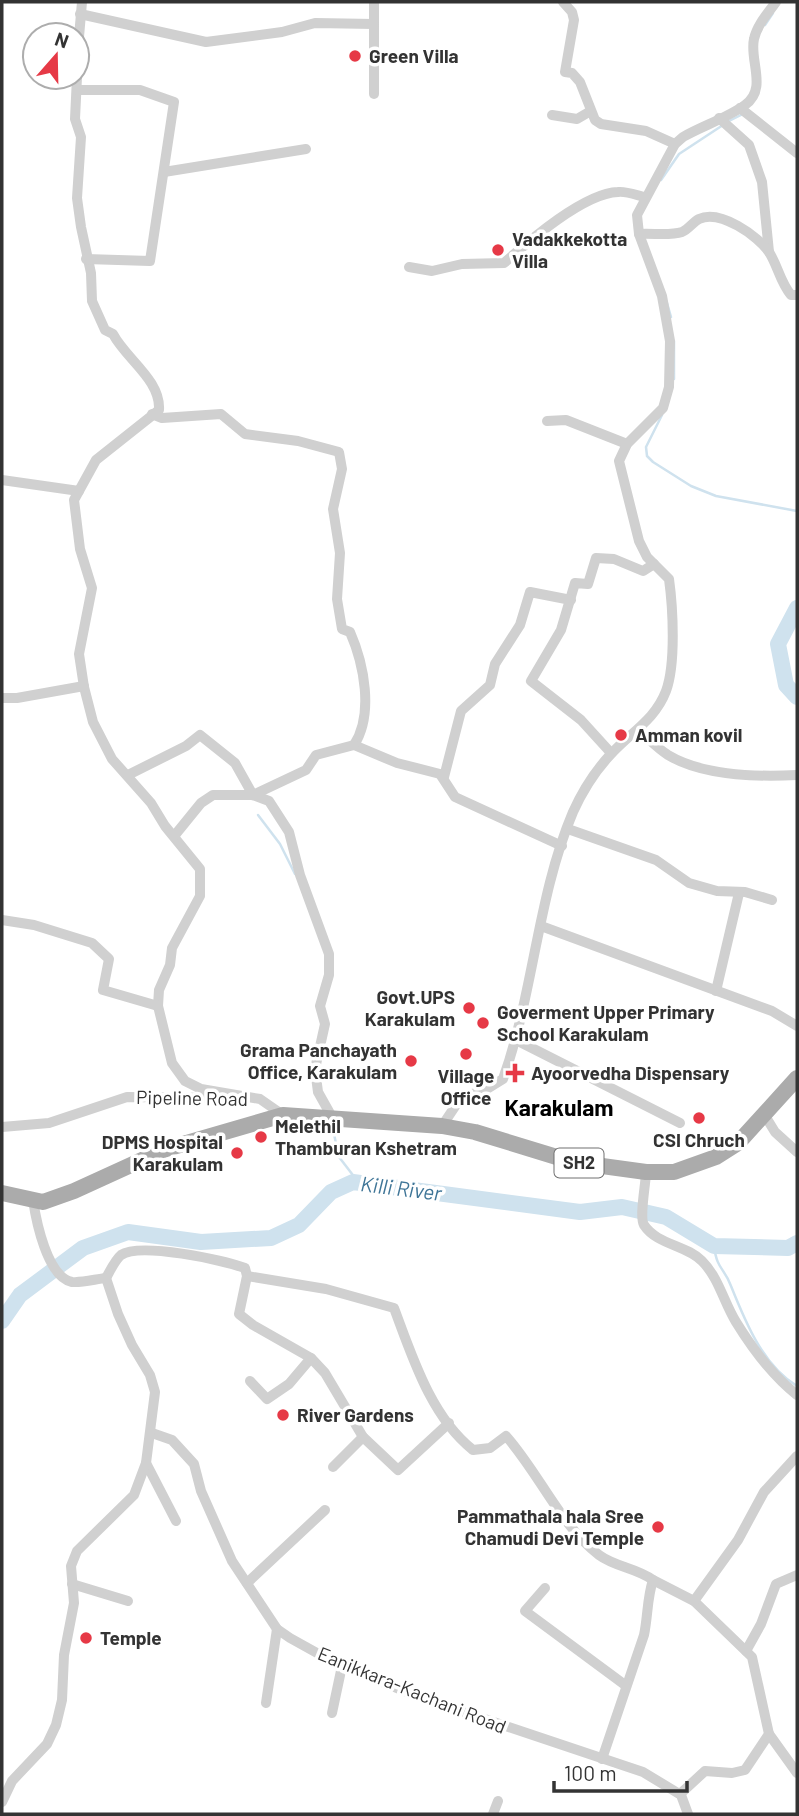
<svg xmlns="http://www.w3.org/2000/svg" width="799" height="1816" font-family="Barlow,sans-serif">
	<style>
		.lines { fill: none; stroke-linecap: round; stroke-linejoin: round }
		.stream { stroke: #cfe2ee; stroke-width: 2.5 }
		.river { stroke: #cfe2ee; stroke-width: 16 }
		.minor { stroke: #d0d0d0; stroke-width: 10 }
		.primary { stroke: #ababab; stroke-width: 16 }
		.poi-dot { fill: #e63946; stroke: #fff; stroke-width: 2.5 }
		.labels { text-anchor: middle; stroke-width: 7; stroke-linejoin: round; paint-order: stroke }
		.shield { fill: #fff; stroke: #707070; stroke-width: 2 }
		.shield-label { font-size: 18px; font-weight: bold; fill: #333 }
		.poi-label { font-size: 19px; font-weight: bold; fill: #333; stroke: #fff; text-anchor: start }
		.street-label { font-size: 19px; fill: #333; stroke: #fff }
		.water-label { font-size: 21px; font-style: italic; fill: #3f7597; stroke: #fff }
		.quarter-label { font-size: 23px; font-weight: bold; fill: #000; stroke: #fff }
	</style>
	<rect width="100%" height="100%" fill="#fff"/>
	<g class="lines">
		<g class="stream">
			<polyline points="765,25 773,13"/>
			<polyline points="729,121 741,115"/>
			<polyline points="661,180 679,154 723,125"/>
			<polyline points="667,303 671,317"/>
			<polyline points="674,379 674,341"/>
			<polyline points="662,415 646,447 647,456 653,462 691,486 716,496 797,511"/>
			<polyline points="258,815 280,844 295,874"/>
			<polyline points="332,1125 339,1157 359,1183"/>
			<path d="M714,1246C717,1270 724,1267 731,1286C745,1321 763,1366 797,1386"/>
		</g>
		<g class="river">
			<polyline points="797,608 778,644 786,685 797,697"/>
			<polyline points="2,1321 20,1295 83,1248 128,1232 201,1242 271,1238 299,1225 331,1192 353,1182 580,1212 622,1207 666,1217 714,1246 788,1248 797,1243"/>
		</g>
		<g class="minor">
			<polyline points="374,2 374,94"/>
			<polyline points="563,2 572,12 574,20 565,72 572,73 580,82 595,120 601,124 646,131 675,144"/>
			<polyline points="80,14 206,42 282,32 315,23 374,24"/>
			<polyline points="77,60 82,2"/>
			<path d="M77,77L75,119L81,137L77,198L81,227L91,273L92,301L105,330L113,334C126,359 161,380 159,410L96,460L74,500L80,549L92,588L79,654L84,687L93,722L112,759L151,803L165,826L200,869V896L172,948L170,965L159,990L158,1006L172,1063L185,1081L201,1089L260,1099L283,1115"/>
			<polyline points="77,90 140,90 174,102 150,261 86,259"/>
			<polyline points="740,108 797,153"/>
			<polyline points="552,115 577,119 589,112"/>
			<polyline points="719,118 749,145 762,182 769,252"/>
			<polyline points="164,172 306,149"/>
			<path d="M639,234C653,233 670,236 682,232C689,229 693,222 699,219C720,209 758,236 769,252C778,266 780,282 791,295H797"/>
			<path d="M409,267L432,271L462,264L504,263C529,241 584,193 618,192C626,191 636,195 644,197"/>
			<path d="M152,414L162,418L221,414L245,434L298,441L339,452L342,469L333,509L340,553L337,599L342,629L350,632C364,664 374,714 354,745L397,763L440,774L455,797L562,846"/>
			<polyline points="547,421 566,420 627,444"/>
			<polyline points="2,480 79,491"/>
			<polyline points="2,698 17,698 84,686"/>
			<path d="M638,730C648,738 657,748 668,755C703,776 758,777 797,775"/>
			<polyline points="611,753 581,720 531,681 561,630 575,583 588,584 596,558 614,559 643,571 654,564"/>
			<polyline points="128,775 186,746 200,735 235,763 253,795 306,770 316,755 354,745"/>
			<polyline points="444,777 461,711 490,685 495,664 520,625 530,592 571,600"/>
			<polyline points="568,829 656,860 689,883 717,891 745,892 772,900"/>
			<polyline points="175,835 201,803 213,795 253,795 269,801 289,832 300,875 329,954 329,975 320,1006 325,1024 315,1069 318,1092 332,1117"/>
			<polyline points="2,920 34,925 92,943 109,959 103,990 158,1006"/>
			<polyline points="541,926 772,1011 797,1026"/>
			<polyline points="716,991 739,893"/>
			<polyline points="516,1040 680,1123"/>
			<polyline points="764,1114 775,1132 797,1152"/>
			<path d="M442,1126L462,1096L482,1092L503,1079C534,992 537,897 573,812C582,792 596,770 611,754C631,732 655,720 666,691C676,664 673,608 669,579L647,557L639,541L619,461L627,444L663,408L669,387L670,341L662,296L639,234L637,215L675,144L683,137C702,126 727,118 745,105C768,89 749,60 754,39C757,25 768,13 776,2"/>
			<polyline points="2,1127 49,1123 127,1097 224,1098"/>
			<path d="M646,1172C646,1183 639,1217 644,1225C657,1245 687,1245 702,1261C719,1278 724,1303 736,1322C752,1348 773,1376 797,1395"/>
			<path d="M247,1276L326,1289L394,1308C412,1356 431,1417 473,1450L490,1448L506,1436C539,1473 560,1525 599,1555C615,1567 637,1568 653,1580C647,1598 648,1616 644,1635L602,1759"/>
			<path d="M106,1278C110,1271 115,1260 121,1255C140,1242 223,1260 245,1268L247,1276L239,1314L253,1325L311,1358L289,1384L267,1399L250,1381"/>
			<polyline points="311,1358 325,1373 363,1437 398,1470 449,1423"/>
			<polyline points="152,1433 172,1440 194,1464 201,1491 232,1561 277,1629 290,1638 335,1663 422,1698 643,1772 681,1795 688,1814"/>
			<polyline points="146,1463 176,1521"/>
			<polyline points="333,1467 363,1437"/>
			<polyline points="653,1580 694,1601 752,1657 769,1734 745,1770 732,1773 705,1771 680,1794"/>
			<polyline points="247,1583 325,1510"/>
			<polyline points="72,1584 128,1601"/>
			<polyline points="545,1588 525,1611 625,1685"/>
			<polyline points="694,1601 738,1540 764,1492 797,1456"/>
			<polyline points="746,1651 761,1624 776,1584 797,1575"/>
			<polyline points="266,1703 277,1629"/>
			<polyline points="332,1713 342,1666"/>
			<polyline points="769,1734 797,1773"/>
			<path d="M2,1802L12,1781L47,1744L56,1725L62,1700L64,1655L74,1603L71,1566L77,1551L134,1495L146,1463L155,1392L150,1375L132,1345L118,1314L106,1278C96,1279 82,1283 72,1282C47,1277 36,1220 33,1200"/>
			<polyline points="493,1814 498,1801"/>
		</g>
		<polyline class="primary" points="2,1193 43,1202 74,1191 166,1149 283,1115 442,1126 475,1132 573,1162 646,1172 674,1172 716,1157 738,1143 797,1078"/>
	</g>
	<g class="poi-dot">
		<circle cx="355" cy="56" r="7"/>
		<circle cx="498" cy="250" r="7"/>
		<circle cx="621" cy="735" r="7"/>
		<circle cx="469" cy="1008" r="7"/>
		<circle cx="483" cy="1023" r="7"/>
		<circle cx="466" cy="1054" r="7"/>
		<circle cx="411" cy="1061" r="7"/>
		<path d="M511.5 1062.5h7v7h7v7h-7v7h-7v-7h-7v-7h7z"/>
		<circle cx="699" cy="1118" r="7"/>
		<circle cx="261" cy="1137" r="7"/>
		<circle cx="237" cy="1153" r="7"/>
		<circle cx="283" cy="1415" r="7"/>
		<circle cx="658" cy="1527" r="7"/>
		<circle cx="86" cy="1638" r="7"/>
	</g>
	<g class="labels">
		<rect class="shield" x="554.5" y="1148.5" width="49" height="29" rx="5"/>
		<g class="shield-label">
			<text x="579" y="1169">SH2</text>
		</g>
		<g class="poi-label">
			<text x="369" y="63">Green Villa</text>
			<text x="512" y="246">Vadakkekotta<tspan x="512" dy="22">Villa</tspan></text>
			<text x="635" y="742">Amman kovil</text>
			<text x="455" y="1004" text-anchor="end">Govt.UPS<tspan x="455" dy="22">Karakulam</tspan></text>
			<text x="497" y="1019">Goverment Upper Primary<tspan x="497" dy="22">School Karakulam</tspan></text>
			<text x="397" y="1057" text-anchor="end">Grama Panchayath<tspan x="397" dy="22">Office, Karakulam</tspan></text>
			<text x="531" y="1080">Ayoorvedha Dispensary</text>
			<text x="466" y="1083" text-anchor="middle">Village<tspan x="466" dy="22">Office</tspan></text>
			<text x="275" y="1133">Melethil<tspan x="275" dy="22">Thamburan Kshetram</tspan></text>
			<text x="699" y="1147" text-anchor="middle">CSI Chruch</text>
			<text x="223" y="1149" text-anchor="end">DPMS Hospital<tspan x="223" dy="22">Karakulam</tspan></text>
			<text x="297" y="1422">River Gardens</text>
			<text x="644" y="1523" text-anchor="end">Pammathala hala Sree<tspan x="644" dy="22">Chamudi Devi Temple</tspan></text>
			<text x="100" y="1645">Temple</text>
		</g>
		<g class="street-label">
			<text transform="translate(192 1098) rotate(1)" y="7">Pipeline Road</text>
			<text transform="translate(412 1690) rotate(22)" y="7">Eanikkara-Kachani Road</text>
		</g>
		<g class="water-label">
			<text transform="translate(401 1189) rotate(7)" y="7">Killi River</text>
		</g>
		<g class="quarter-label">
			<text x="559" y="1116">Karakulam</text>
		</g>
	</g>
	<rect width="799" height="1816" fill="none" stroke="#333333" stroke-width="7"/>
	<g transform="translate(56 56) rotate(20)"><circle r="33" fill="#ffffff" stroke="#adadad" stroke-width="2"/>
	<path d="M0-5L12 26L0 18L-12 26Z" fill="#e63946"/>
	<text y="-10" font-size="19" font-weight="bold" text-anchor="middle" fill="#333333">N</text>
	</g>
	<path d="M554 1781v10h133v-10" fill="none" stroke="#333333" stroke-width="3.5"/>
	<text x="564" y="1781" font-size="21" fill="#333333" stroke="#ffffff" stroke-width="5" paint-order="stroke">100 m</text>
</svg>
